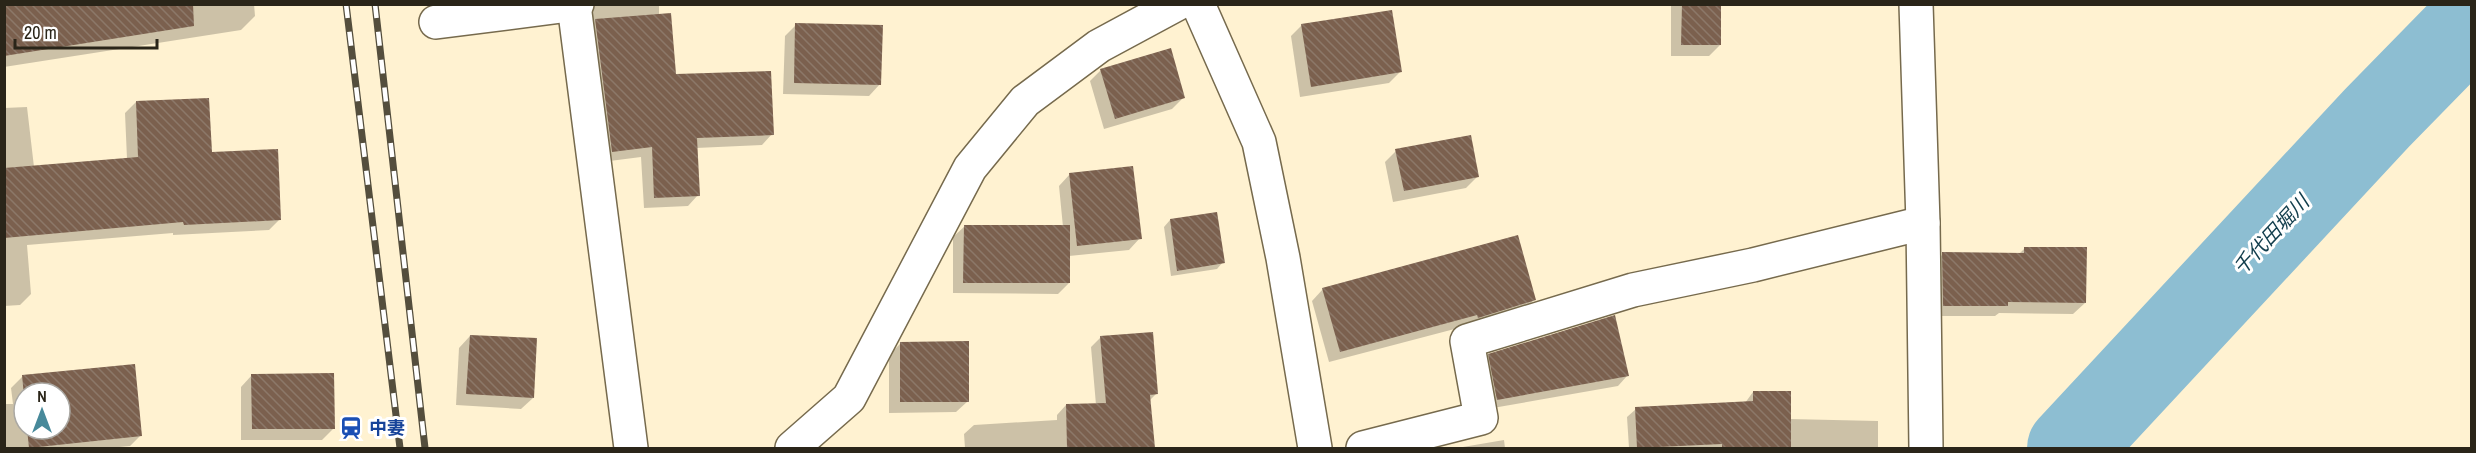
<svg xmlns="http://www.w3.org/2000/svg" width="2476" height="453" font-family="'Archivo Narrow','Noto Sans JP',sans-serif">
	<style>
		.shadow { fill: #0003; fill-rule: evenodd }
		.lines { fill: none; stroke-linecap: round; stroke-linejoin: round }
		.river { stroke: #8dbed2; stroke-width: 86 }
		.building { fill: url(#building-back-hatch) }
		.minor-casing { stroke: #766a4d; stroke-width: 36 }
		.minor { stroke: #fff; stroke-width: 33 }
		.rail-casing { stroke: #544e3d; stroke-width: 7 }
		.rail { stroke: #fff; stroke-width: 4.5; stroke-dasharray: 14; stroke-linecap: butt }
		.labels { text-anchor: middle; stroke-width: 6; stroke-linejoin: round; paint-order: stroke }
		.transit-label { font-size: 18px; font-weight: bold; fill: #164399; stroke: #fff; text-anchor: start }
		.water-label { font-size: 20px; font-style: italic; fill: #113d4c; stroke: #fff }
	</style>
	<defs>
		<pattern id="building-back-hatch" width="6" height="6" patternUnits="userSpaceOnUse" patternTransform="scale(1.5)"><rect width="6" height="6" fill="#7b604e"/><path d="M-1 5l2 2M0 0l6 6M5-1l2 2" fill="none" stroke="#8c7869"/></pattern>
	</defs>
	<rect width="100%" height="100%" fill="#fff2d1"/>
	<g class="shadow">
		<polygon points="4,4 254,4 255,16 241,30 4,67"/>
		<polygon points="584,4 659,4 659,15 675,76 772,134 762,145 696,148 698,195 688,206 644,208 641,157 602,162"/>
		<polygon points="1671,4 1754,4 1720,6 1720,45 1709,56 1671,56"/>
		<polygon points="796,25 880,84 869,96 783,94 785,36"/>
		<polygon points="1302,25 1400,72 1389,83 1300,97 1291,36"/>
		<polygon points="1101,70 1183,98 1172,109 1104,129 1090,81"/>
		<polygon points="136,102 210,154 280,219 269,230 173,235 173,233 27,245 31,294 20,305 4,306 4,108 27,107 34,167 127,159 125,113"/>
		<polygon points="1396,151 1477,177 1466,188 1393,202 1385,162"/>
		<polygon points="1070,174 1140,238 1129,250 1069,256 1069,283 1058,294 953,293 953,237 965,226 1063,227 1059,186"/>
		<polygon points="1170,220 1223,262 1217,269 1171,276 1164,227"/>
		<polygon points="2025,248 2085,303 2073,314 1999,313 1995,316 1932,316 1932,265 1943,254 2018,255"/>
		<polygon points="1323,289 1534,300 1523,311 1329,362 1312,301"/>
		<polygon points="470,336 533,398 521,409 456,405 459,348"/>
		<polygon points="1101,337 1156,394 1149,401 1154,448 965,448 964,434 974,425 1057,420 1057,415 1066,405 1096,405 1091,347"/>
		<polygon points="900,344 968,401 956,412 889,413 889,355"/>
		<polygon points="1489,355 1627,376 1618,386 1487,409 1480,365"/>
		<path d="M133,365L141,435L130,446L109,448H4V404H13L11,388L22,377ZM24,393H60V429H24Z"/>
		<polygon points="252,375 333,429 322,440 241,440 241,387"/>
		<polygon points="1753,392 1789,419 1878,421 1878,448 1629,448 1627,417 1636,409 1745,403"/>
		<polygon points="1504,440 1505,448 1457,448"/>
	</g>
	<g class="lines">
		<polyline class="river" points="2070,448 2377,118 2472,21"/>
	</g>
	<g class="building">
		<polygon points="4,4 193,4 194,26 4,56"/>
		<polygon points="1682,4 1721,4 1721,45 1681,45"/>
		<polygon points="1392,10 1402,72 1311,87 1301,24"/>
		<polygon points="671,13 676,74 771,71 774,135 697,138 700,196 654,198 652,147 612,152 595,19"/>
		<polygon points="795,23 883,25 881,85 794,83"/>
		<polygon points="1171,48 1185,98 1115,119 1100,69"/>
		<polygon points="209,98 212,152 278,149 281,220 184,225 183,222 4,238 4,168 138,157 136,101"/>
		<polygon points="1471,135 1479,177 1404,191 1395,149"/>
		<polygon points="1133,166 1142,239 1077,246 1069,173"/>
		<polygon points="1217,212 1225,263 1177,271 1170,219"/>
		<polygon points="964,225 1070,225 1070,283 963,283"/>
		<polygon points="1518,235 1536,300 1478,318 1477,315 1340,352 1322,288"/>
		<polygon points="2024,247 2087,247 2086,303 2008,302 2008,306 1943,306 1942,252 2024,253"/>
		<polygon points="1615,315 1629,376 1497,400 1488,354"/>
		<polygon points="1153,332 1158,394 1150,395 1155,448 1067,448 1066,404 1106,403 1100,336"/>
		<polygon points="470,335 537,338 534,398 466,394"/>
		<polygon points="969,341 969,402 900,402 900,342"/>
		<polygon points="135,364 142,436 29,448 27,429 60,429 60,393 24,393 24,396 22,375"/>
		<polygon points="334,373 335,429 252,429 251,374"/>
		<polygon points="1753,391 1791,391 1791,448 1722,448 1722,444 1637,448 1635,407 1753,401"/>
	</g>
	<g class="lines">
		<g class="minor-casing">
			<g id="minor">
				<polyline points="1198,4 1259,142 1283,258 1315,448"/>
				<polyline points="1916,4 1923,223 1926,448"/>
				<polyline points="574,5 631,448"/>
				<polyline points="436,22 577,4"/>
				<polyline points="792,448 849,398 970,168 1025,101 1099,46 1177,4"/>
				<polyline points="1363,448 1481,418 1467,341 1633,290 1753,265 1923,223"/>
			</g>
		</g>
		<use href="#minor" class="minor"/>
		<g class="rail-casing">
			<g id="rail">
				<polyline points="346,4 400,448"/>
				<polyline points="375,4 425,448"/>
			</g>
		</g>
		<use href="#rail" class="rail"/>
	</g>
	<defs>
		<g id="station-bare" transform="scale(1.8)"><path d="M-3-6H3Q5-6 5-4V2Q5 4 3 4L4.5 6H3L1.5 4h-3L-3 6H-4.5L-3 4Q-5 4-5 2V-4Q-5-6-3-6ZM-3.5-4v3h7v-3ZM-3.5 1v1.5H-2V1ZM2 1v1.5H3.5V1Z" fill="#1a4fb4" stroke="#fff" stroke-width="2.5" paint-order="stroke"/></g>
	</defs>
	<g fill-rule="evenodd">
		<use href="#station-bare" x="351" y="428"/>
	</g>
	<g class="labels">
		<g class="transit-label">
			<text x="369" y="434">中妻</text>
		</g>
		<g class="water-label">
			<text transform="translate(2271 235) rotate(-47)" y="7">千代田堀川</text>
		</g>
	</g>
	<rect width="2476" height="453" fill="none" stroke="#2a2519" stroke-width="12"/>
	<g transform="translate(42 411)"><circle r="28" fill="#ffffff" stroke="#aaa8a3" stroke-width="1.5"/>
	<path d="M0-4.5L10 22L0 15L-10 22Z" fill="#47899a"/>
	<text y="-9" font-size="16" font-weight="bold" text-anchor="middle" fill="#2a2519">N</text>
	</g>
	<path d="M15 39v9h142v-9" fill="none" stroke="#2a2519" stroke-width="3"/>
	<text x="24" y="39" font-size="18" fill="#2a2519" stroke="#ffffff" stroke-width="4.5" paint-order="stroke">20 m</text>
</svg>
